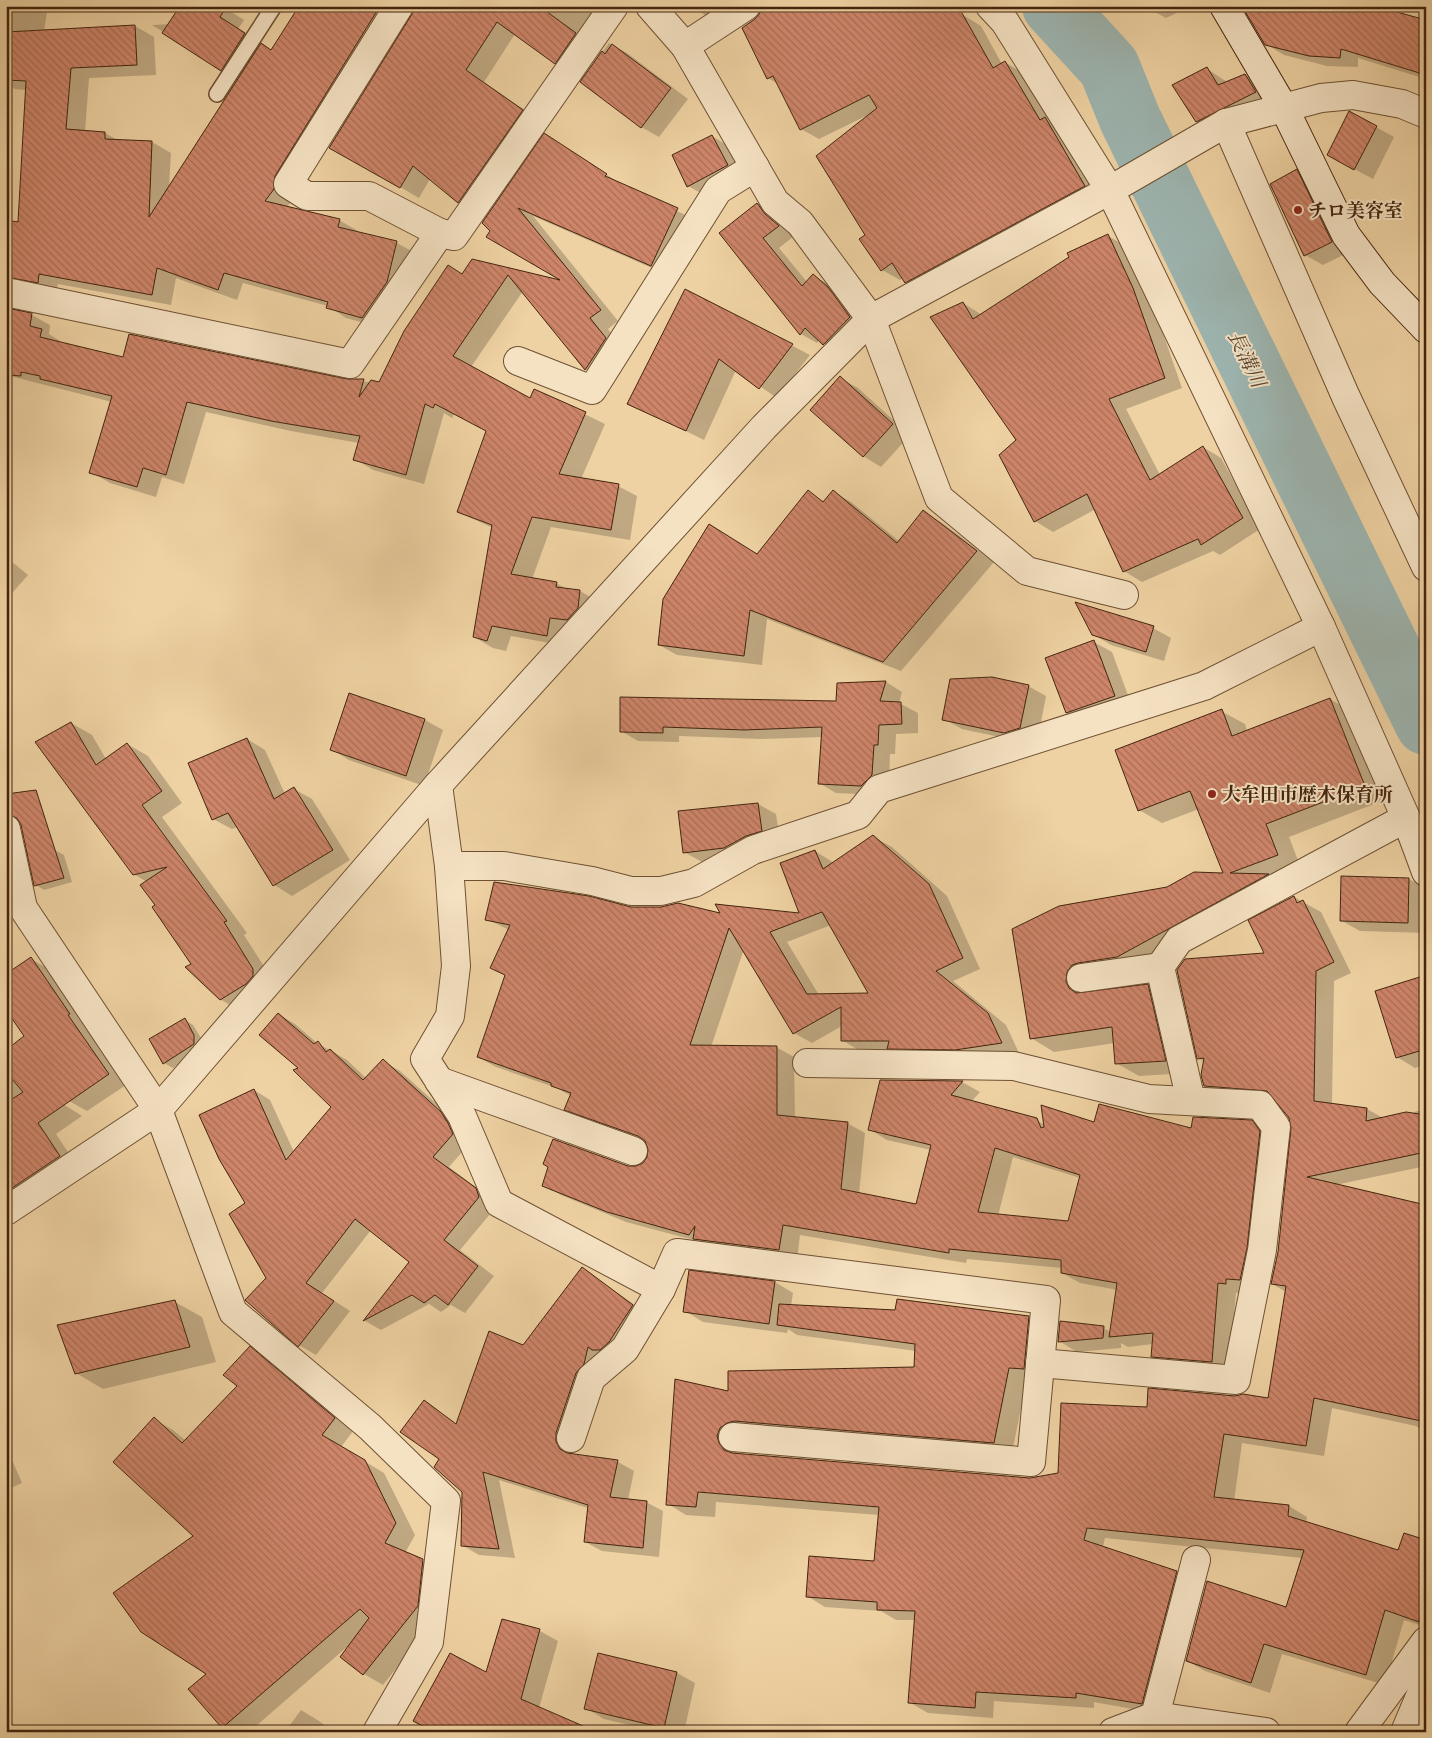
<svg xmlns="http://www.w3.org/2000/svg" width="1432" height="1738" font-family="'Old Standard TT','Noto Serif JP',serif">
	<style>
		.shadow { fill: #0003; fill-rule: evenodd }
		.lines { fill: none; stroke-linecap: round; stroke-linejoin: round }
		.river { stroke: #9db5b0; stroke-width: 62 }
		.building { fill: url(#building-back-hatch); stroke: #43250e; fill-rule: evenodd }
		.lane-casing { stroke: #6e5033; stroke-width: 18 }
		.street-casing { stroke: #6e5033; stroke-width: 30 }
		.secondary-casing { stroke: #43250e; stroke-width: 30 }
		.lane { stroke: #f5e2c3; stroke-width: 15 }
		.street { stroke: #f5e2c3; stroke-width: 28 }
		.secondary { stroke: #f5e2c3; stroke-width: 28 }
		.poi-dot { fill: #8f2418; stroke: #f5e2c3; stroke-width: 2 }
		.labels { text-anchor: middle; stroke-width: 4; stroke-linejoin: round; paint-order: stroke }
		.poi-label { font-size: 19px; font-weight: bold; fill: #43250e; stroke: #f5e2c3; text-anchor: start }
		.water-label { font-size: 20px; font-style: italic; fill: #5a4936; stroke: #f5e2c3 }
	</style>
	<defs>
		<pattern id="building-back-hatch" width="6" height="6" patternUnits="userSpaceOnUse" patternTransform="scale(1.25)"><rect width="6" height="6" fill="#ce856a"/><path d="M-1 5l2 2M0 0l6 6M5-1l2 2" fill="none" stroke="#a96d56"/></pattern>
	</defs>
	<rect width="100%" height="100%" fill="#efd2a3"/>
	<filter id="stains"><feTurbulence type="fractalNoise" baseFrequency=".004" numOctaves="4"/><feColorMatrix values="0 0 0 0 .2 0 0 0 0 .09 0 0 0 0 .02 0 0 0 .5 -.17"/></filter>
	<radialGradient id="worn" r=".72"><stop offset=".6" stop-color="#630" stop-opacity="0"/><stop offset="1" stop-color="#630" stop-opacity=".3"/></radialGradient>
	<g class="shadow">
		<polygon points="6,6 48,6 44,31 135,26 154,37 156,75 89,78 85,132 105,133 119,141 152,142 171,153 169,188 239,80 152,25 193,23 167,6 222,6 244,20 238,29 272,51 300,6 407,6 287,208 339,220 358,231 357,233 397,243 415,253 382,328 346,318 328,306 243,283 237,300 176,278 171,305 58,284 56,293 9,300 10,309 32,315 50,325 49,334 60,341 60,343 124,358 379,383 472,261 566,283 488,237 563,146 624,186 696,220 670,276 533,216 618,321 608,329 624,350 604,380 585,369 523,291 471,367 531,399 535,390 605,424 581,479 618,486 637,496 630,540 551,527 532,579 556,583 567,589 580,591 599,602 566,646 511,636 506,651 493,648 474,637 493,528 458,512 487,431 454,414 452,418 444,413 424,484 373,470 355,459 359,443 291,431 206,412 184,484 162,477 156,497 110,483 91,472 112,402 6,375 6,221 19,223 26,90 15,89 6,84"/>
		<polygon points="416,6 609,6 574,74 515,34 484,82 541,121 477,213 458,202 430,179 419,198 331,147 414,14"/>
		<polygon points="697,6 752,6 718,23 700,12"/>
		<polygon points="1150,6 1188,6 1189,7 1166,18 1153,11"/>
		<polygon points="761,14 963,15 981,26 1002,64 1005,62 1023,73 1102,196 924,292 903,278 900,280 882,270 866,236 872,113 819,139 801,129 778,84 768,78 743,28"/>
		<polygon points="1426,23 1426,79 1358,58 1358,67 1327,66 1284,55 1266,44"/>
		<polygon points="609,43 627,53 688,99 659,137 641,127 582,82"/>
		<polygon points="1206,68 1227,82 1245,75 1264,85 1274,103 1215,132 1197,121"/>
		<polygon points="1376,127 1394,137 1373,179 1347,165"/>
		<polygon points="712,136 730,147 745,176 706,196 688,186"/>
		<polygon points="1297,171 1315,181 1349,252 1323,265 1305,255"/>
		<polygon points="758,204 774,214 794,236 779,248 807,282 813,275 829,285 866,327 841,353 819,340 817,343 801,334 721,233"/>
		<polygon points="1108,236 1126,246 1151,299 1182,388 1126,409 1160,475 1203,447 1221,458 1260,529 1220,555 1213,551 1142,582 1124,571 1096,509 1053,532 1035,521 1018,440 963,303 982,315"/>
		<polygon points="685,290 810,355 777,398 736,370 704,440 629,403"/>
		<polygon points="840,378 858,388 910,435 881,467 863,456"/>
		<polygon points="808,492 825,502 833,492 851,502 900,542 923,512 941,522 994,562 901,671 767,619 762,665 677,655 659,645 758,555"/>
		<polygon points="6,557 28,575 6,600"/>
		<polygon points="1153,628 1171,638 1164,661 1111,645 1093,634"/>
		<polygon points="1094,642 1112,652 1132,706 1085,723 1067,712"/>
		<polygon points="886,682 902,692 899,703 918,713 918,733 896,734 895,754 890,754 889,785 878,795 836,793 819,783 823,737 761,739 679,736 679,742 638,741 621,731 837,702 838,684"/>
		<polygon points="1028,686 1046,696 1038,738 1023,742 962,729 944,719"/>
		<polygon points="350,694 425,720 443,730 424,786 349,760 331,749"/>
		<polygon points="1330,699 1353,713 1387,799 1289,837 1301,868 1290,888 1090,985 1089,992 1148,986 1171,999 1188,1073 1139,1076 1116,1063 1115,1043 1054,1052 1031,1038 1013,930 1225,874 1199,809 1162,823 1139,810 1221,711 1245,724 1247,731"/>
		<polygon points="71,723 92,735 106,759 127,744 148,756 182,803 162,817 247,933 244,935 274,982 241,1012 220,999 193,964 156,905 147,882 134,874"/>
		<polygon points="247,739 265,750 285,794 294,789 312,799 350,860 292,896 274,885 238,827 232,829 213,819"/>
		<polygon points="758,804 776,814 780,841 743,858 702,862 684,852 680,812"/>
		<path d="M873,837L892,847L947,896L980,969L953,981L1006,1025L1019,1053L974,1059L906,1058L893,1050L860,1051L842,1040V1026L812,1043L794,1033L744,949L711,1047H776L794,1057L795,1118L847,1123L865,1133L859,1194L917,1206L931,1150L887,1140L869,1129L881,1081L962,1082L980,1092L971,1102L1036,1120L1045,1125L1095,1123L1192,1130L1251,1121L1270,1132L1244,1293H1236L1229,1372L1170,1367L1152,1356L1153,1344L1128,1347L1121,1343V1348L1077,1352L1059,1341L1103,1328L1111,1332L1118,1290L1080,1283L1062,1273V1268L967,1259L966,1263L800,1235L797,1260L701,1242L626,1222L561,1195L543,1185L550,1167L636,1168L644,1164L649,1156L650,1148L647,1142L584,1119L566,1109L571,1096L557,1088L496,1067L478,1057L506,976L492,968L509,930L487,919L631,908L723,914H801L815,851L834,863ZM831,925L870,994L819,995L787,942ZM1013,1157L1080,1178L1069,1222L998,1216Z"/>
		<polygon points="55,850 64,855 72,882 44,890 36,885"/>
		<polygon points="1409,879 1426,889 1426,933 1360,931 1342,921"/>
		<polygon points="1294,897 1321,912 1351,973 1334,981 1332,1104 1367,1109 1383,1118 1414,1115 1414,1112 1426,1109 1426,1166 1335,1185 1426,1206 1426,1433 1416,1426 1332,1408 1324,1456 1242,1443 1234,1501 1289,1506 1307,1517 1306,1523 1399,1551 1426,1542 1426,1627 1404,1620 1385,1685 1282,1654 1270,1693 1205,1671 1187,1661 1287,1609 1303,1558 1105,1538 1103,1547 1176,1572 1195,1583 1160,1714 1094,1702 1094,1708 994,1701 993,1718 928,1713 909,1702 915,1620 896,1620 881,1611 825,1607 807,1596 875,1563 879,1515 716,1502 715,1517 686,1515 668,1504 730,1392 915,1368 916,1351 797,1335 788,1329 787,1333 703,1322 685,1311 775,1282 793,1293 791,1306 1028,1318 1047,1328 1027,1378 1012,1453 736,1446 737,1454 1030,1479 1059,1474 1148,1408 1269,1399 1286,1292 1272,1284 1279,1252 1293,1128 1290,1117 1276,1100 1223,1096 1205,1085 1205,1062 1198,1058 1266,954"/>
		<polygon points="31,959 49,969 87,1024 85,1026 126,1085 87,1111 69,1101"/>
		<polygon points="1426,980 1426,1064 1415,1068 1397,1057"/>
		<polygon points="278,1014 295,1024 317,1043 347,1060 367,1079 383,1061 400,1071 458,1123 469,1144 449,1167 492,1199 496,1207 460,1250 494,1276 465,1313 451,1305 441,1312 429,1304 381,1330 365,1321 410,1262 371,1230 322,1293 350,1311 316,1355 299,1345 268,1278 247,1204 254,1090 270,1100 294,1152 333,1107 300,1068"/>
		<polygon points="185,1020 193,1025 203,1041 203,1049 173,1068 164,1063"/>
		<polygon points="6,1068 82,1116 56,1134 78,1167 31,1199 12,1188 6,1180"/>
		<polygon points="582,1268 649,1315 617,1359 572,1443 572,1452 574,1455 618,1462 634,1471 628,1500 646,1502 663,1511 659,1557 602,1551 585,1542 588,1508 499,1480 515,1558 479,1555 462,1545 463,1492 440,1458 424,1402 457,1424 524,1347"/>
		<polygon points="175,1302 202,1317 216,1362 103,1389 76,1373"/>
		<polygon points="250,1348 269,1359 354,1430 341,1447 384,1473 415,1535 405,1553 442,1571 437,1617 383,1685 364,1674 348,1646 249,1732 232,1732 223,1727 208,1674 195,1536 154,1419 173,1430 186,1441 238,1386"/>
		<polygon points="6,1446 22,1483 6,1490"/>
		<polygon points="502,1620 540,1631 558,1641 539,1708 436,1732 487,1674"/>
		<polygon points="599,1654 677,1673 695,1683 684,1732 659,1732 604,1719 586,1708"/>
		<polygon points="301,1710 319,1721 334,1732 285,1732"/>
	</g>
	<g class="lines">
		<polyline class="river" points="1053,6 1109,67 1130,119 1426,724"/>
	</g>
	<g class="building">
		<polygon points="180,6 227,6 220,17 245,33 221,71 162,33"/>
		<polygon points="299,6 380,6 275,176 274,189 265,201 340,219 338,227 397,241 387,282 362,318 326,308 328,302 224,273 218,290 157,268 152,295 39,274 38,283 6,277 6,220 18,222 26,81 6,80 6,32 135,25 137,65 71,68 66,129 105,132 105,139 152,141 149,217 261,43 271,50"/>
		<polygon points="415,6 539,6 576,33 555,64 497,22 466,70 523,110 458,203 413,166 400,188 329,148 412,14"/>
		<polygon points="761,6 958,6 993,68 1005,61 1040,120 1045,117 1085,186 905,283 892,263 881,271 859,239 865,235 816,156 877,108 869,95 800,130 773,76 767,79 742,28 755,19 760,13"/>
		<polygon points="1242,6 1375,6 1426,20 1426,75 1341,49 1340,58 1309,56 1265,45"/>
		<polygon points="612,44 671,88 641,128 580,82 602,51 605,54"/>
		<polygon points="1207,67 1218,85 1245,74 1256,92 1196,122 1172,85"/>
		<polygon points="1349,111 1377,126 1354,170 1327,155"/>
		<polygon points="544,133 607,174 605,176 678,208 651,266 518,208 601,310 590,318 606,338 585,370 508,275 453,356 530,398 534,389 586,412 559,474 619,484 611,530 532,517 511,574 557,582 556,587 580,590 578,608 567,620 550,618 547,636 492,626 487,641 473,637 492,525 457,512 486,431 435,404 433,408 425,404 406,475 353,460 360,436 271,421 187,402 166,475 143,468 137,487 89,473 112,396 40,379 40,376 21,372 21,376 6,375 6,308 32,313 30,326 42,329 40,337 123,357 129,334 347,379 364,379 359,397 371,380 379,382 404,331 448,265 462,274 472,259 560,280 486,237 490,231 482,223"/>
		<polygon points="712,135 728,165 687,187 672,155"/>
		<polygon points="1297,169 1332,242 1304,256 1270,184"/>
		<polygon points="757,203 765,214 779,226 763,238 802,286 813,274 828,287 850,317 823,345 805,328 800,335 719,233"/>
		<polygon points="1108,234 1133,288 1165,378 1109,399 1150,480 1203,446 1243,518 1201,545 1198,539 1123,572 1087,494 1034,522 999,455 1016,440 930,317 963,302 973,319 1069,257 1067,253"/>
		<polygon points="685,289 793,344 759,389 719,359 686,431 627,404"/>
		<polygon points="840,376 893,424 863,457 810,410"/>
		<polygon points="808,490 823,502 833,490 897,543 923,510 977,551 883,662 750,610 744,656 658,645 663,599 709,524 757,554"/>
		<polygon points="1075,602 1154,626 1146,652 1092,635"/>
		<polygon points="1094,640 1115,696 1066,713 1045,658"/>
		<polygon points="992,677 1029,685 1020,728 1004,733 942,720 950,679"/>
		<polygon points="886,681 880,701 901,702 902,724 879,725 878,745 874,745 872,775 861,786 818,784 822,727 744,730 663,727 663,733 620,732 620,697 836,701 837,683"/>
		<polygon points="349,693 425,719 406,776 330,750"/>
		<polygon points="1330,698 1365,786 1266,824 1278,855 1230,873 1269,874 1117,957 1078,963 1072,965 1067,972 1066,981 1069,988 1076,993 1148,984 1166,1061 1115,1064 1112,1027 1030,1039 1012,929 1059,906 1167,887 1194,872 1223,873 1190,791 1138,811 1115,750 1222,709 1232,736"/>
		<polygon points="71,722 96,765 127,743 162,791 142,805 227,921 224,922 253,969 253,976 246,984 220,1000 185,967 191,964 152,907 155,905 140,885 167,867 133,875 35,742"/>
		<polygon points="247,738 274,799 294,787 333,850 273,886 228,813 212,820 188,763"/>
		<polygon points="36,790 64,878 34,886 21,825 17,818 6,814 6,794"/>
		<polygon points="758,803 762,831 746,836 724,848 683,853 678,811"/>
		<path d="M873,835L929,884L963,958L936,971L988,1013L1002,1043L955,1050L887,1049L889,1041H841V1007L793,1034L729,928L690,1045L777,1046V1115L848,1122L841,1189L916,1204L931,1145L868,1130L880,1080L963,1081L951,1095L1037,1118L1041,1128L1044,1127L1041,1105L1094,1122L1099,1104L1191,1128L1193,1117L1252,1120L1260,1131L1247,1248L1240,1280L1226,1279V1284L1218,1283L1212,1362L1151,1357L1153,1333L1109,1337L1117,1283L1061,1273V1260L949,1249V1253L783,1225L779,1250L693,1239L695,1226L689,1235L607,1212L542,1186L548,1167L543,1164L553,1139L628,1166H636L643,1163L647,1157L648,1149L645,1141L638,1136L564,1110L571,1093L551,1086V1083L477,1057L505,975L490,968L510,925L485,920L494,882L589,896L631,907H661L678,903L720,913L715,904L799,913L780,863L815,850L823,869ZM822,912L868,993L807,994L770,932ZM995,1148L1080,1175L1068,1221L978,1212Z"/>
		<polygon points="1341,876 1409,878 1408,923 1340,921"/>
		<polygon points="1294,896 1297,903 1303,900 1334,962 1316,971 1314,1101 1367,1108 1366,1121 1406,1112 1426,1115 1426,1152 1307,1177 1426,1205 1426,1422 1314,1398 1306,1446 1224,1434 1214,1497 1289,1505 1288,1516 1398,1550 1404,1533 1426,1540 1426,1601 1419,1622 1385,1610 1366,1675 1264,1644 1251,1683 1186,1661 1207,1581 1286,1607 1304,1550 1087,1528 1084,1540 1177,1571 1142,1704 1076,1693 1076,1698 976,1692 975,1708 908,1703 915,1611 877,1610 877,1602 806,1597 809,1556 874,1561 879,1507 698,1492 696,1507 666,1505 675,1379 728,1391 728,1371 914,1367 915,1344 777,1325 779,1304 895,1310 897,1299 1029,1316 1024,1369 1009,1368 994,1443 734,1421 727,1423 720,1428 717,1436 719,1443 724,1450 732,1453 1030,1478 1058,1473 1061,1403 1147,1407 1148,1388 1235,1396 1243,1394 1268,1398 1286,1286 1271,1284 1278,1252 1291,1128 1289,1118 1267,1091 1204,1086 1201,1075 1204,1058 1197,1059 1177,970 1185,959 1264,953 1248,920"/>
		<polygon points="31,957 70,1014 68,1015 109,1074 38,1123 60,1156 6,1192 6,1103 23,1092 6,1072 6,1050 24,1036 6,1010 6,974"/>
		<polygon points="1426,975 1426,1049 1396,1058 1375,991"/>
		<polygon points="278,1013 314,1044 318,1041 326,1052 330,1049 363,1080 383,1059 441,1112 448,1123 453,1134 433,1157 476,1188 479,1197 444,1240 478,1266 448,1305 435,1295 424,1303 412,1295 363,1321 409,1262 355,1219 306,1283 334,1301 298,1347 245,1300 266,1278 229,1214 245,1203 219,1159 199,1115 254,1089 286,1160 331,1107 293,1070 298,1068 259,1035"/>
		<polygon points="185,1018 194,1035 194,1044 163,1064 149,1039"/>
		<polygon points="582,1267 633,1305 609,1342 600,1350 592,1350 588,1347 584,1364 576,1373 556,1433 556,1442 560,1449 567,1453 618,1460 610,1497 647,1501 643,1548 584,1542 588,1505 483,1472 499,1549 461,1546 462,1492 434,1467 439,1459 400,1432 424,1400 456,1424 489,1331 523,1345"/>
		<polygon points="689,1270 775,1281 769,1324 683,1312"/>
		<polygon points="175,1300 190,1347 75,1374 57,1325"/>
		<polygon points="1060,1321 1104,1326 1103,1338 1058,1342"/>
		<polygon points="250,1346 335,1418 322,1435 365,1460 396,1523 385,1543 423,1559 418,1606 363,1675 340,1657 369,1618 360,1609 222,1728 188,1689 206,1674 141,1632 113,1593 193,1536 113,1462 154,1417 182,1443 237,1386 223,1375"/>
		<polygon points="502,1619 540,1629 521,1699 597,1732 434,1732 413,1721 450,1653 486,1672"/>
		<polygon points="598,1653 677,1672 664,1728 584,1709"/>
	</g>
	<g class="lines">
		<g class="lane-casing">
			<polyline id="lane" points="217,94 274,6"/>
		</g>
		<g class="street-casing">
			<g id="street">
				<polyline points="399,6 288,184 307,196 369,196 440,233"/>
				<polyline points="650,6 685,46 775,202 800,223 871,319 939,498 1027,571 1124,595"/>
				<polyline points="990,6 1005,22 1110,190 1321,627 1406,818 1426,872"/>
				<polyline points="685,46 746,6"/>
				<polyline points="1226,123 1346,397 1426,567"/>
				<polyline points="6,292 350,364 440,233 454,236 614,6"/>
				<polyline points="518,361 592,390 718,190 755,167"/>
				<polyline points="438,785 449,866 456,966 450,1016 425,1059 462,1116 499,1203 661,1289"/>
				<polyline points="6,829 23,908 158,1110 233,1312 370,1427 446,1501 429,1642 377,1732"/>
				<polyline points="449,866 504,866 592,881 631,891 661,891 694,883 753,850 858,815 879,789 1204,686 1321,627"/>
				<polyline points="1081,978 1160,967"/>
				<polyline points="807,1063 1014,1066 1149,1099 1260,1105 1276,1127 1262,1250 1236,1380 1040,1363"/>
				<polyline points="439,1081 633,1151"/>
				<polyline points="1191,1101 1160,967 1179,940 1406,818"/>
				<polyline points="6,1211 158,1110 438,785 764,427 871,319 1110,190 1226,123 1321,98 1353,95 1402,104 1426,114"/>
				<polyline points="571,1438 591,1378 625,1349 661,1289 677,1253 1046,1300 1031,1462 733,1437"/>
				<polyline points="1155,1716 1196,1560"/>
				<polyline points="1113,1732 1155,1716 1266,1732"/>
				<polyline points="1359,1732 1426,1641"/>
				<polyline points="1405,1732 1426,1682"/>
			</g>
		</g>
		<g class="secondary-casing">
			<polyline id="secondary" points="1224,6 1285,110 1346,235 1382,283 1426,329"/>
		</g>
		<use href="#lane" class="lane"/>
		<use href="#street" class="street"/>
		<use href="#secondary" class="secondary"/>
	</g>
	<g class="poi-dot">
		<circle cx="1298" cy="210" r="5"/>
		<circle cx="1212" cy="794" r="5"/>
	</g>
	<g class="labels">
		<g class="poi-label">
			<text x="1308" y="217">チロ美容室</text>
			<text x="1222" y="801">大牟田市歴木保育所</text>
		</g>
		<g class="water-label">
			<text transform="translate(1247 359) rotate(64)" y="7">長溝川</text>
		</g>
	</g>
	<rect width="1432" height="1738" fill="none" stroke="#efd2a3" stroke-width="25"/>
	<rect x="8" y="8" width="1417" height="1723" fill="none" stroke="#43250e" stroke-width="2.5"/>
	<rect x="12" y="12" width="1407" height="1713" fill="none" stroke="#43250e"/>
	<rect width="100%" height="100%" filter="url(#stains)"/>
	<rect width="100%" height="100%" fill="url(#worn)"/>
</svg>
